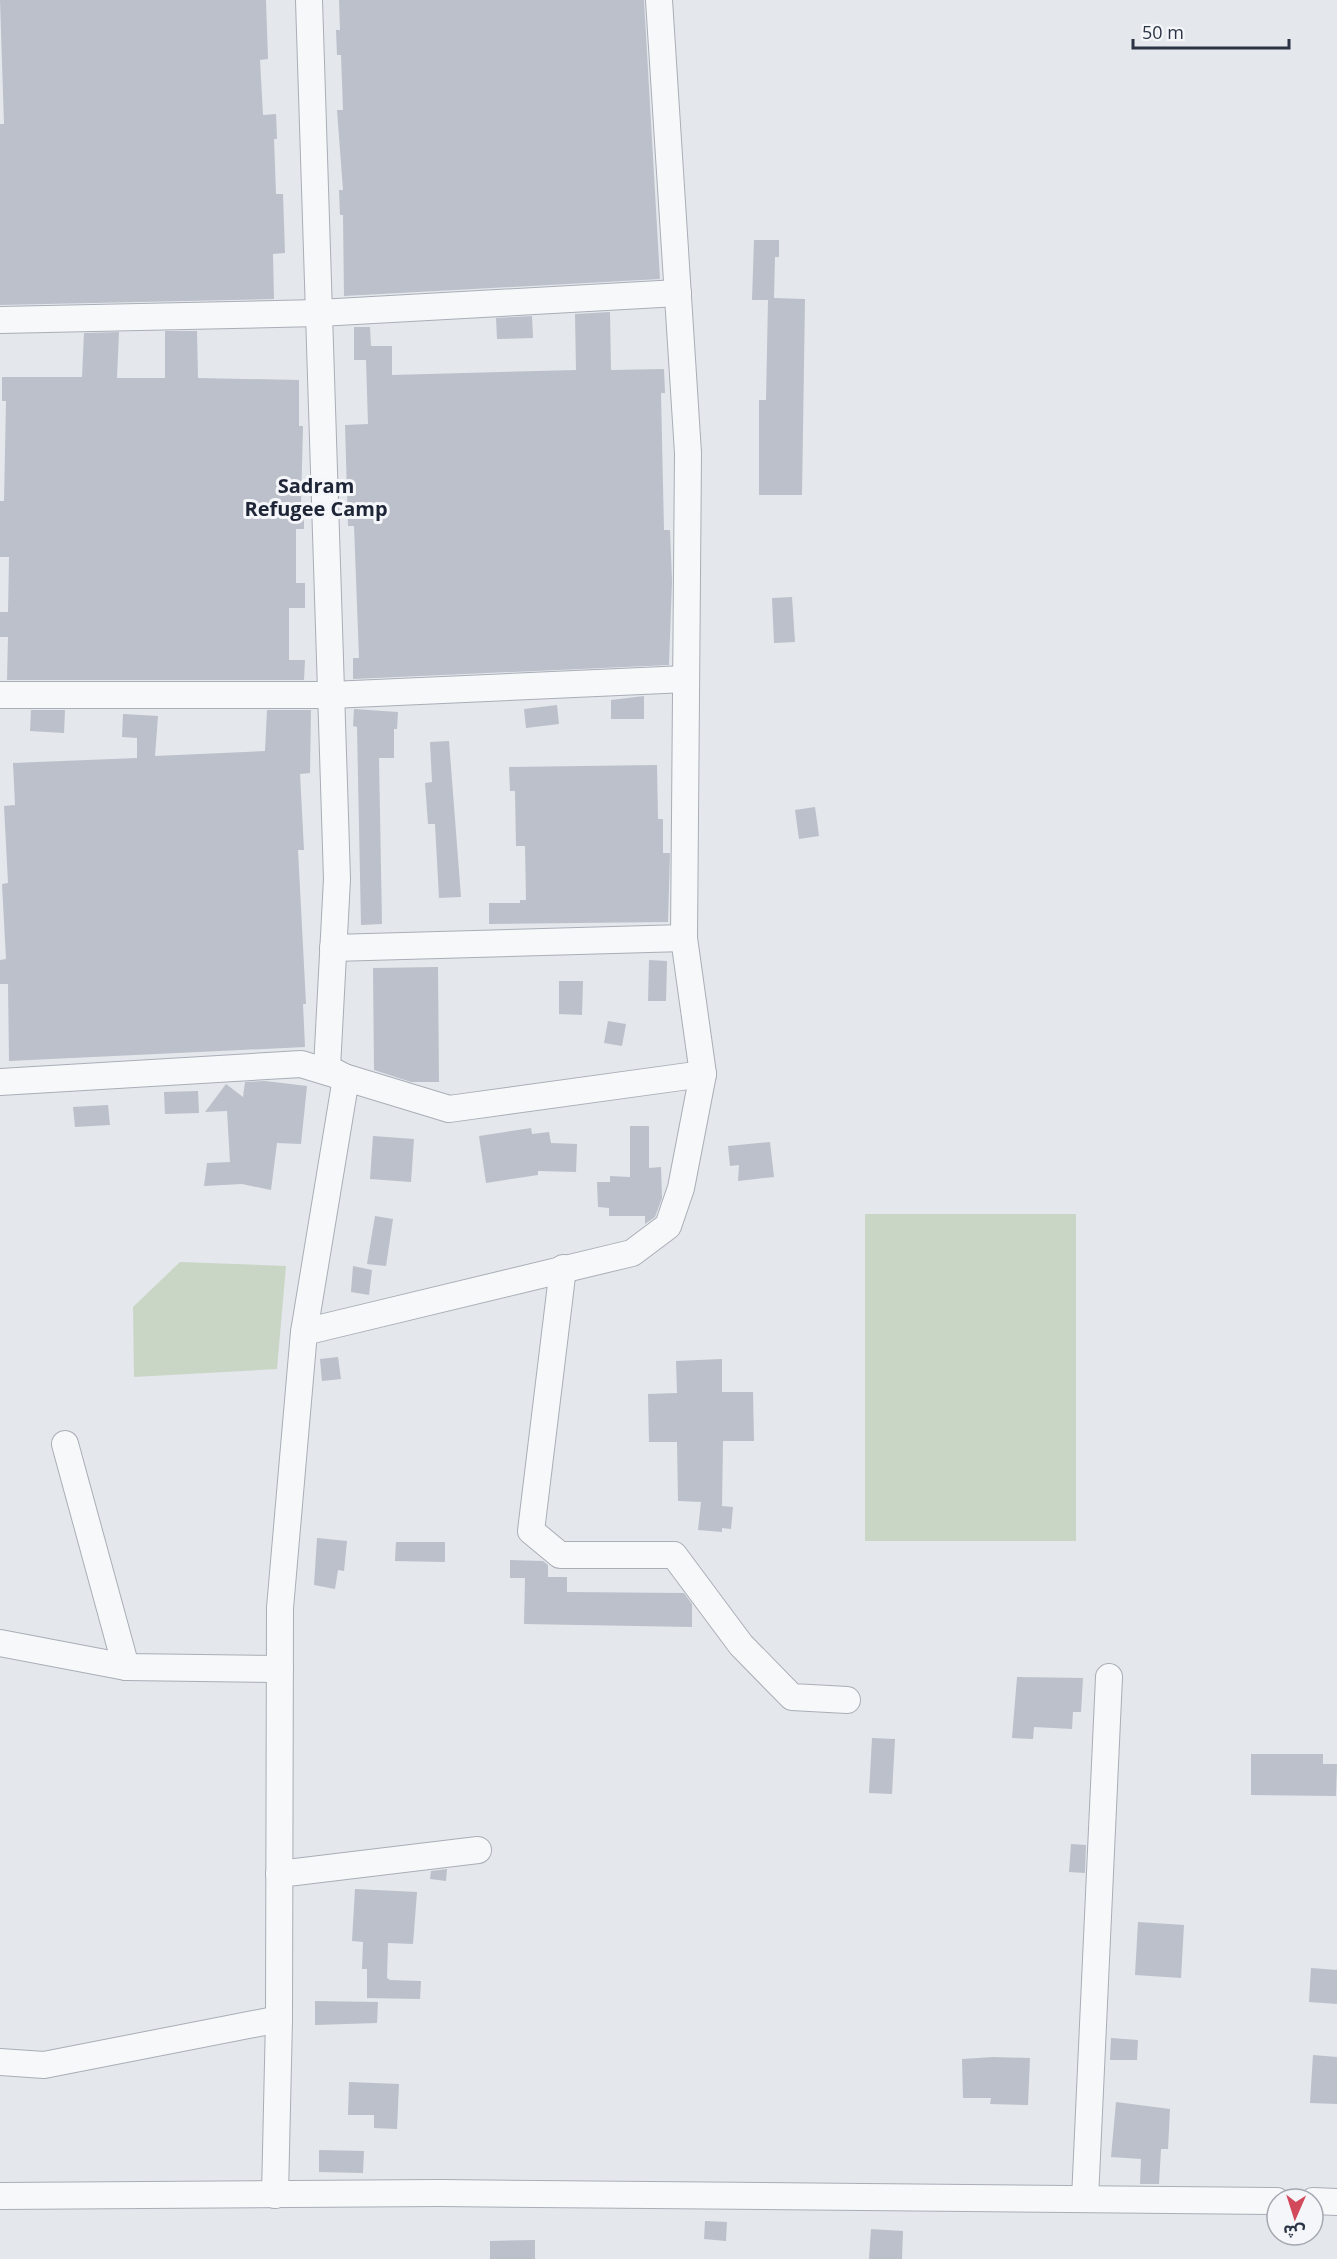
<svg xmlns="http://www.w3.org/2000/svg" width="1337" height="2259" font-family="'Open Sans','Noto Sans Arabic',sans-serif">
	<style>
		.green { fill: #c9d6c5 }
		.building { fill: #bbc0ca }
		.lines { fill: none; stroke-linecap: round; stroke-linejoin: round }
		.minor-casing { stroke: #a9aeb7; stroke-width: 28 }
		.minor { stroke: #f7f8fa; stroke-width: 26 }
		.labels { text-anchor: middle; stroke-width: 6; stroke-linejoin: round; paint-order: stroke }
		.quarter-label { font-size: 20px; font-weight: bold; fill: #1d2536; stroke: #f4f6f9 }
	</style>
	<rect width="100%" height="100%" fill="#e4e7ec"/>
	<g class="green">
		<rect x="865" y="1214" width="211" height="327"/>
		<polygon points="180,1262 286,1266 277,1369 134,1377 133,1307"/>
	</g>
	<g class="building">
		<polygon points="0,0 266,0 268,59 260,60 263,115 276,114 277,139 274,139 276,194 283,194 285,253 273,254 274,299 0,305 0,124 4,124"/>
		<polygon points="339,0 644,0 660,279 344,296 343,215 340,215 339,190 343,190 337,110 343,110 341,55 337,55 336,30 340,30"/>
		<polygon points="754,240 779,240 779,257 775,257 774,298 805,299 802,495 759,495 759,400 766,400 768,300 752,300"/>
		<polygon points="610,312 611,370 664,369 665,393 661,393 664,530 670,530 672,581 669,665 353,679 353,658 359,658 357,605 354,526 348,526 345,425 368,424 366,360 354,360 354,327 370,327 371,346 392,346 392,375 576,370 575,314"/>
		<polygon points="532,316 533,338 497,339 496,318"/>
		<polygon points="165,331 197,331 198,378 299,380 299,426 303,426 301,504 304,504 304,529 296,529 296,583 305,583 305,608 289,608 289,660 305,660 304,680 7,680 8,637 0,637 0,612 8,612 9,557 0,557 0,501 4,501 6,401 2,401 2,377 82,377 84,333 119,332 117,378 165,378"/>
		<polygon points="792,597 795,642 774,643 772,598"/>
		<polygon points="644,696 644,719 611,719 611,700"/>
		<polygon points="557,705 559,724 526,728 524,709"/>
		<polygon points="354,709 398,712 397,729 394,729 394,758 379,758 382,924 361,925 357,727 353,726"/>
		<polygon points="31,710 65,710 64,733 30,731"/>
		<polygon points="267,710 311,710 310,773 300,774 304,850 298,850 306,1004 303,1004 305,1047 9,1061 8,984 0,984 0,960 6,959 2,884 8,883 4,806 15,805 13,763 137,758 137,738 122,737 123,714 158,716 155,756 265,751"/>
		<polygon points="449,741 461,897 439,898 435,824 428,824 425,783 432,782 430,742"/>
		<polygon points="657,765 658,819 663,819 663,853 670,853 668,922 489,924 489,903 520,903 520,900 526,900 525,846 516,846 515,791 510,791 509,767"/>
		<polygon points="815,807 819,836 799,839 795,810"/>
		<polygon points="649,960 667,961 666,1001 648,1001"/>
		<polygon points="438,967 439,1082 411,1082 374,1070 373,968"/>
		<polygon points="559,981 583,981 582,1015 559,1014"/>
		<polygon points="608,1021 626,1024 622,1046 604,1043"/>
		<polygon points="265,1081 307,1086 301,1144 277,1143 271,1190 242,1184 204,1186 207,1163 230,1162 227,1111 205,1112 226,1084 243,1097 245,1082"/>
		<polygon points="198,1091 199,1113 165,1114 164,1092"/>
		<polygon points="108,1105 110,1125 75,1127 73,1107"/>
		<polygon points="630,1126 649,1126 649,1168 661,1167 662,1198 655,1217 645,1224 645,1216 609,1216 609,1208 598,1207 597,1182 610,1182 610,1176 630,1177"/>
		<polygon points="531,1128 532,1134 549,1132 551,1143 577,1144 576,1172 538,1171 538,1175 486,1183 479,1136"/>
		<polygon points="373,1136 414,1139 411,1182 370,1179"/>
		<polygon points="770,1142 774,1177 738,1181 739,1165 730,1166 728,1146"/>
		<polygon points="375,1216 393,1219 386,1266 367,1264"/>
		<polygon points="353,1266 372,1270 369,1295 351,1292"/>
		<polygon points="338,1357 341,1379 322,1381 320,1359"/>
		<polygon points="722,1359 722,1392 753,1392 754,1441 723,1441 722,1506 733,1507 731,1529 722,1528 722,1532 698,1530 701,1502 678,1501 677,1442 649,1442 648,1394 677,1393 676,1361"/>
		<polygon points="317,1538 347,1541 344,1571 338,1570 335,1589 314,1585"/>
		<polygon points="396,1542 445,1542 445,1562 395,1561"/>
		<polygon points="510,1560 543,1561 548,1565 548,1577 567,1577 567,1592 684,1593 692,1604 692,1627 524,1624 525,1578 510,1578"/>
		<polygon points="1017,1677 1083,1678 1081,1712 1073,1712 1072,1729 1034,1727 1033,1739 1012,1738"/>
		<polygon points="872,1738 895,1739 892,1794 869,1793"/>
		<polygon points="1251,1754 1323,1754 1323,1764 1337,1764 1336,1796 1251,1795"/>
		<polygon points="1071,1844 1086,1845 1085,1873 1069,1872"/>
		<polygon points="447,1869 446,1881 430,1879 431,1871"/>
		<polygon points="355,1889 417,1892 413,1944 388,1943 387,1978 390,1980 421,1981 420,1999 367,1998 367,1969 362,1969 363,1942 352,1941"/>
		<polygon points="1138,1922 1184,1925 1181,1978 1135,1975"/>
		<polygon points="1311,1968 1337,1970 1337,2004 1309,2002"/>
		<polygon points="315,2001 378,2002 377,2023 315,2025"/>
		<polygon points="1111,2038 1138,2040 1137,2060 1110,2060"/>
		<polygon points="1313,2055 1337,2057 1337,2104 1310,2103"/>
		<polygon points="993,2057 1030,2058 1028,2105 990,2104 991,2098 963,2098 962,2059"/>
		<polygon points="349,2082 399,2084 397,2129 374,2128 374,2115 348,2115"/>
		<polygon points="1116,2102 1170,2109 1168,2149 1161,2149 1159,2184 1140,2184 1141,2159 1111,2157"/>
		<polygon points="319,2150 364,2151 363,2173 319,2172"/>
		<polygon points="705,2221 727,2222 726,2241 704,2239"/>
		<polygon points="871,2229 903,2231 902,2259 869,2259"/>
		<polygon points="535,2240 535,2259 490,2259 490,2241"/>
	</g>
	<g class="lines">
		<g class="minor-casing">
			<g id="minor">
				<polyline points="0,320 319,313 678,293"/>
				<polyline points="0,695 331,695 686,679"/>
				<polyline points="333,948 684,938"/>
				<polyline points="0,1082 301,1064 449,1109 703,1074"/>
				<polyline points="563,1268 531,1531 560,1555 674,1555 741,1645 792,1697 847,1700"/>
				<polyline points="304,1332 632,1253 668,1226 681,1188 703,1074 684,938 688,453 659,0"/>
				<polyline points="65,1444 126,1667"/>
				<polyline points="0,1643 126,1667 280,1669"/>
				<polyline points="279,1874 478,1850"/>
				<polyline points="0,2062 44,2065 279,2019"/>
				<polyline points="275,2195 279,2019 280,1608 304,1332 346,1078 327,1068 337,879 309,0"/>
				<polyline points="0,2196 440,2193 1277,2201"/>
				<polyline points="1085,2199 1109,1677"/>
				<polyline points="1313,2201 1337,2202"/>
			</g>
		</g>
		<use href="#minor" class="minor"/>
	</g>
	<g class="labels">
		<g class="quarter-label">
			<text x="316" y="493">Sadram<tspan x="316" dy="23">Refugee Camp</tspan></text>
		</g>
	</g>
	<g transform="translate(1295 2217) rotate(183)"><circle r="28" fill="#f4f6f9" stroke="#a4a8b1" stroke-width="1.5"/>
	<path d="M0-4.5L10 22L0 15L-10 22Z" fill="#d1495b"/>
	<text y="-9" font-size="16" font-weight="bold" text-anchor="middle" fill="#2b3445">ش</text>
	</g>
	<path d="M1133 39v9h156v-9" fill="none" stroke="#2b3445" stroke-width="3"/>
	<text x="1142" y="39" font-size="18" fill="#2b3445" stroke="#f4f6f9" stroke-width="4.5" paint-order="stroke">50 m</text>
</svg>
